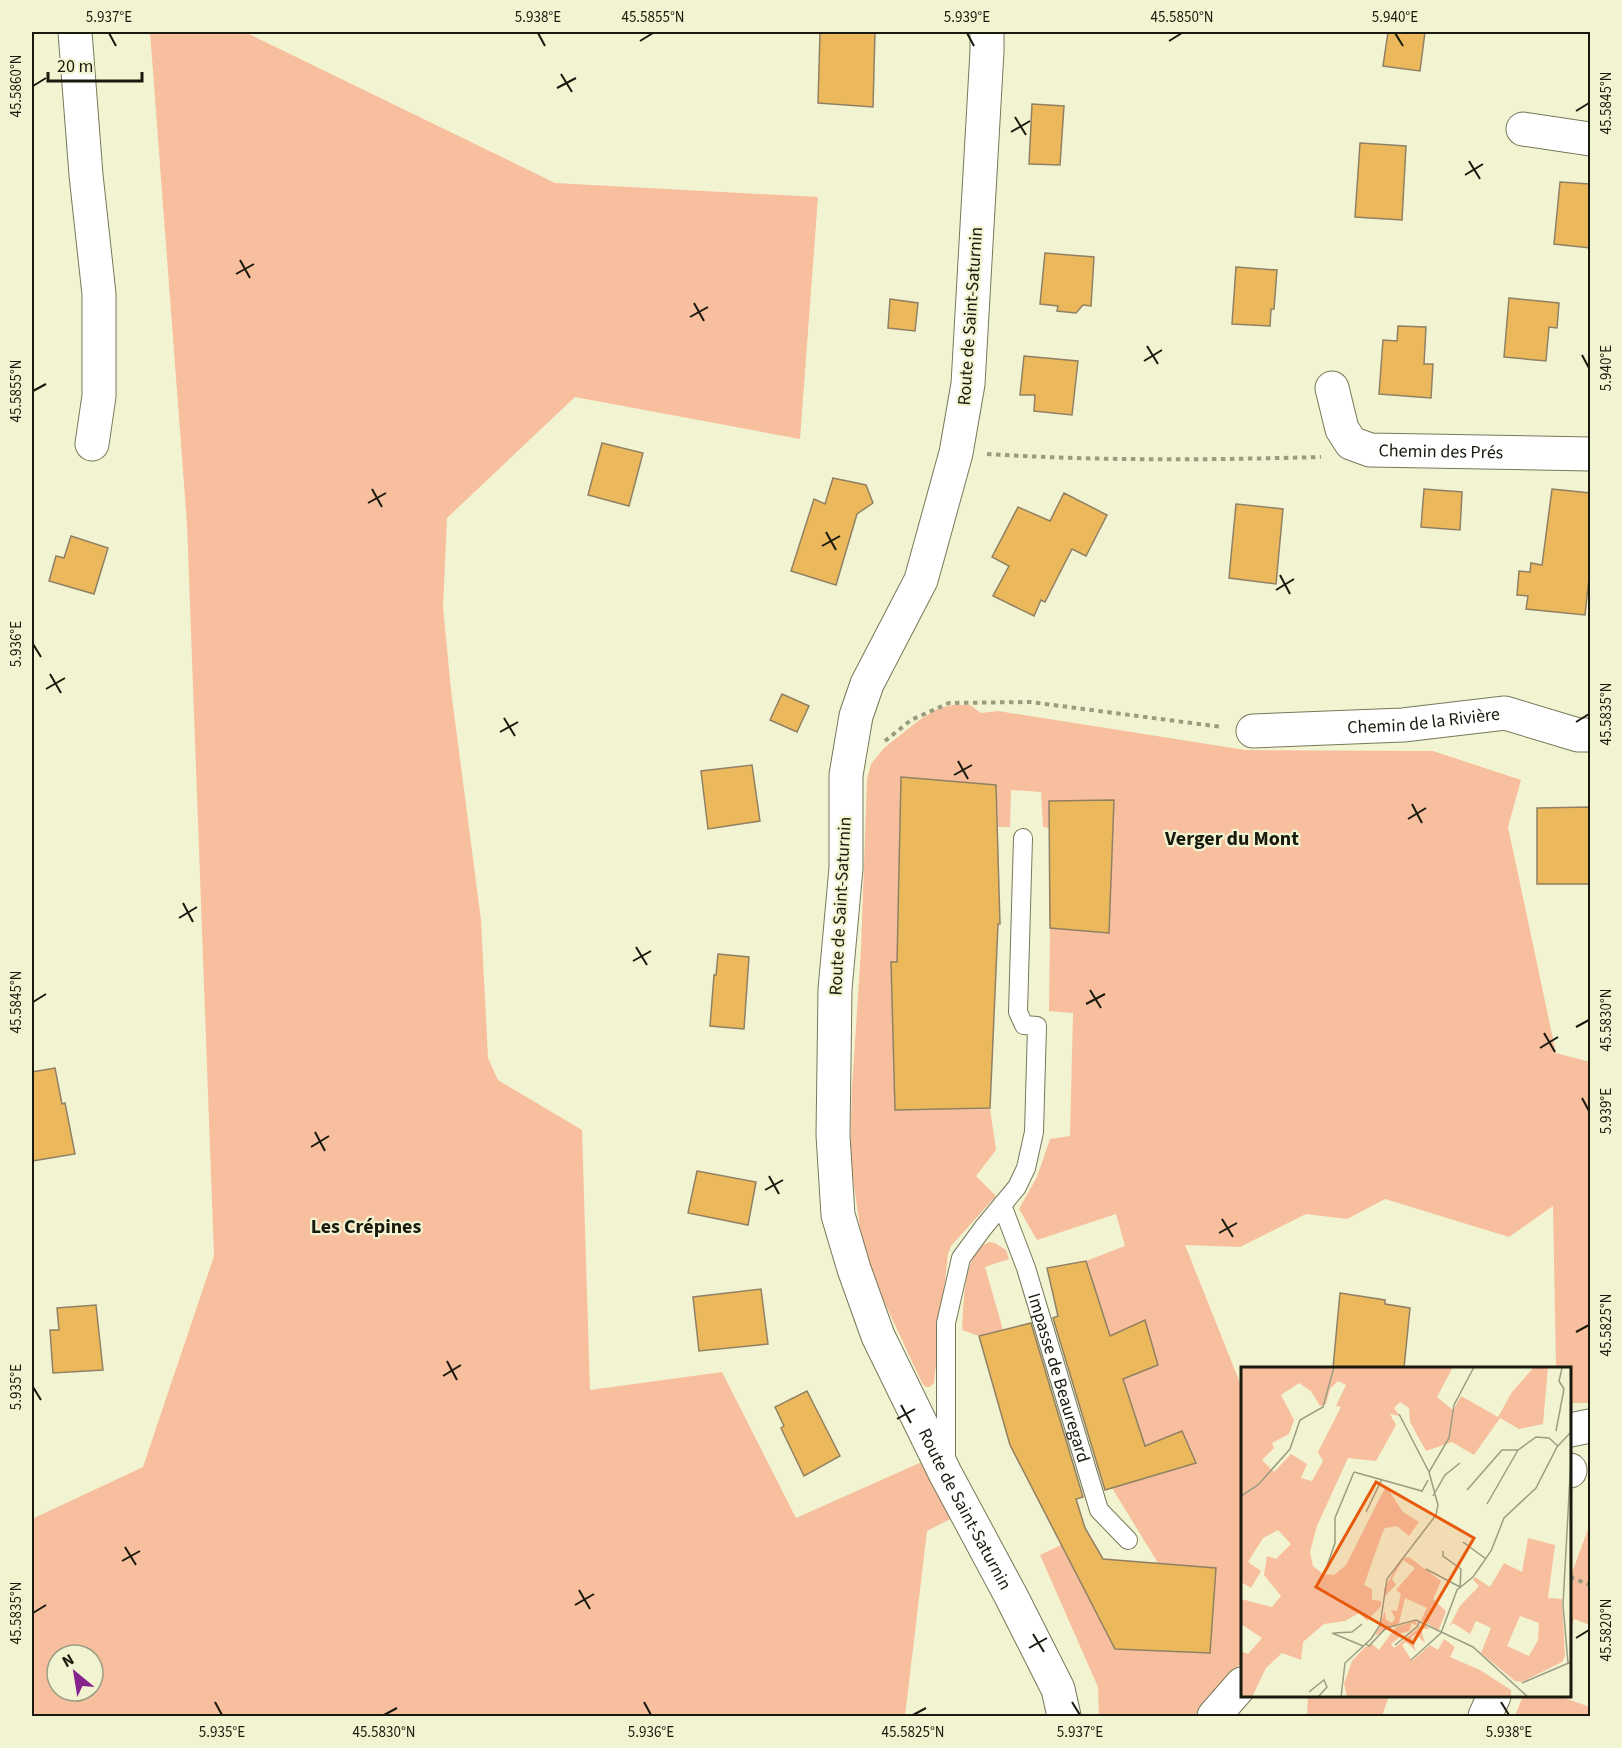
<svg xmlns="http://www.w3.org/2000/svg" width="1622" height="1748" font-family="'Source Sans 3',sans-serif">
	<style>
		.green { fill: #f7bf9e; fill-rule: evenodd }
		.building { fill: #ebb95c; stroke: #918063; stroke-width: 1.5 }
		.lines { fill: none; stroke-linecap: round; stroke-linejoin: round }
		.lane-casing { stroke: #777859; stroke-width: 20 }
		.street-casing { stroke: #777859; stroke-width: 35 }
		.secondary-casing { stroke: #777859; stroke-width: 35 }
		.path { stroke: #9a9c82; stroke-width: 4; stroke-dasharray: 4.5 4.5; stroke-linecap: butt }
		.lane { stroke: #fff; stroke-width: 18 }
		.street { stroke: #fff; stroke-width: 33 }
		.secondary { stroke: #fff; stroke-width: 33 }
		.ticks { fill: none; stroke: #191a0d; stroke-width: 2 }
		.labels { text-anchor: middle; stroke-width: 4.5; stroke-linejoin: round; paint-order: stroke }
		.street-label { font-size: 18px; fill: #191a0d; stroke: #f2f4d1 }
		.neighbourhood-label { font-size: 20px; font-weight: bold; fill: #191a0d; stroke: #f2f4d1 }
		.inset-road { fill: none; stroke: #9b9d83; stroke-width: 1.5 }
		.view { fill: #e8590c; fill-opacity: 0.15; stroke: #e8590c; stroke-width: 3 }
		.inset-edge { fill: none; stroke: #191a0d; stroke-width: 3 }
		.neatline { fill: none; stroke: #191a0d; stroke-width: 2 }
		.ticks-label { font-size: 15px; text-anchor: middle; fill: #191a0d }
	</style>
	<rect width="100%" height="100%" fill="#f2f4d1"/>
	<g class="green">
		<path d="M150,32H245L555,183L818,197L800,439L575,397L447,518L443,607L451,690L481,920L488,1058L498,1080L582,1130L590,1390L722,1372L796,1518L924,1461L956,1516L927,1531L905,1716H32V1519L143,1467L214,1256L187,524ZM57,1655H93V1691H57Z"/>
		<polygon points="952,705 970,705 981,713 998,711 1245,750 1433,751 1521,780 1508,827 1556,1053 1590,1062 1590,1403 1570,1403 1570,1368 1556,1368 1553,1206 1509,1237 1385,1199 1347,1219 1306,1214 1240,1247 1185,1245 1242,1388 1242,1662 1197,1716 1099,1716 1098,1687 1040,1555 1061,1545 1115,1649 1210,1652 1215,1568 1158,1563 1112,1488 1195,1463 1182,1431 1145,1446 1123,1379 1158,1365 1145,1320 1110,1336 1086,1261 1125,1246 1116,1214 1037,1240 1019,1209 1037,1177 1050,1139 1070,1136 1073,1013 1049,1011 1050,928 1109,933 1114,800 1049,801 1049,828 1043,827 1041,792 1011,790 1010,827 998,827 996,785 902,777 897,962 891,963 895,1110 990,1108 996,1150 976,1176 996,1196 951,1246 948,1254 934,1383 930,1387 926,1387 922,1383 875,1282 861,1235 850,1157 852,1089 861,949 867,779 871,764 884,748 918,721 937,709"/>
		<path d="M989,1242L995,1243L1006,1250L1009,1259L985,1267L1003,1330L979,1336L962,1330C964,1305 962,1253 989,1242Z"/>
		<polygon points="1590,1524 1590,1625 1574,1619 1570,1631 1570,1578"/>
		<polygon points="1308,1696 1389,1696 1382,1716 1307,1716"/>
		<polygon points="1523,1696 1559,1696 1590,1707 1590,1716 1515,1716"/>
	</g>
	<g class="building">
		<polygon points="820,32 875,32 873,107 818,103"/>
		<polygon points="1388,32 1425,32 1420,71 1383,66"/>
		<polygon points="1032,104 1064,106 1060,165 1029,164"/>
		<polygon points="1360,143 1406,146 1402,220 1355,217"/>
		<polygon points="1560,182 1590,184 1590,248 1554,244"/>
		<polygon points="1045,253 1094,257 1091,306 1083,305 1076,313 1057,311 1058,306 1040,304"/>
		<polygon points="1236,267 1277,270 1274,309 1271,309 1270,326 1232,324"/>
		<polygon points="1509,298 1559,303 1557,328 1549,327 1546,361 1504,357"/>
		<polygon points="890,299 918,303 915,331 888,328"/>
		<polygon points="1398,326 1426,327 1424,364 1433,364 1431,398 1379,394 1383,340 1397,341"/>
		<polygon points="1024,356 1078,361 1072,415 1034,411 1035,395 1020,395"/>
		<polygon points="602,443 643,453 629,506 588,495"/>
		<polygon points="833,478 866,485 873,503 857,514 836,585 791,571 814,499 825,504"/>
		<polygon points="1424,489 1462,492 1460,530 1421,527"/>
		<polygon points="1552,489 1590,493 1590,569 1585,615 1526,609 1528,596 1517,595 1519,571 1530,572 1531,563 1542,565"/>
		<polygon points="1064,493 1107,515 1086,556 1072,549 1045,602 1041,600 1034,616 993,596 1009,566 992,557 1018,507 1050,521"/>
		<polygon points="1236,504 1283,509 1276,584 1229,578"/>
		<polygon points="71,536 108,548 94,594 49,581 56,556 64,558"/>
		<polygon points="782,694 809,706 797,732 770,720"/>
		<polygon points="752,765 760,821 708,829 701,771"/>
		<polygon points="901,777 996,785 1000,924 998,924 990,1108 895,1110 891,962 897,962"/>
		<polygon points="1114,800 1109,933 1050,928 1049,801"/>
		<polygon points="1590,807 1590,884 1537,884 1537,808"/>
		<polygon points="718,954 749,957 744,1029 710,1026 714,975 716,975"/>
		<polygon points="55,1068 62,1104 65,1103 75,1154 32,1161 32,1072"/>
		<polygon points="697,1171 756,1182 748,1225 688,1213"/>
		<polygon points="1086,1261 1110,1336 1145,1320 1158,1365 1123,1379 1145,1446 1182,1431 1196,1463 1105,1490 1053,1318 1058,1316 1047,1268"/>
		<polygon points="761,1289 768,1344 699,1351 693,1297"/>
		<polygon points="1340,1293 1385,1300 1385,1304 1410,1308 1404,1368 1333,1368"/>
		<polygon points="96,1305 103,1370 53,1373 50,1330 59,1330 57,1308"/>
		<polygon points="1031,1323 1083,1497 1076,1499 1085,1528 1103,1559 1216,1568 1210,1653 1115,1649 1010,1445 979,1336"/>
		<polygon points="807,1391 840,1456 804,1476 781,1428 784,1426 775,1407"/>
	</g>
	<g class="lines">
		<g class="lane-casing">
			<g id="lane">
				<path id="s1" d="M1002,1205L1026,1268L1099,1510L1128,1540"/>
				<polyline points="946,1462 946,1323 961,1258 983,1228 1017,1187 1026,1168 1034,1132 1037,1026 1024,1025 1018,1012 1023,838"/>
			</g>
		</g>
		<g class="street-casing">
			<g id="street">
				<polyline points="75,32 86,175 99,294 99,396 92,444"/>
				<path id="s2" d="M987,32V51L968,384L956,453L921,580L867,684L856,716L846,775V868L835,989L833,1135L838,1215L854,1269L878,1336L945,1473L1011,1596L1058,1689L1064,1716"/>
				<polyline points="1523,129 1590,139"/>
				<path id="s3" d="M1332,388L1342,429L1351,443L1370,450L1590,454"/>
				<path id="s4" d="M1253,731L1403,725L1505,713L1578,735H1590"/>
				<polyline points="1570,1470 1570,1471"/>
				<polyline points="1485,1716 1494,1696"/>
			</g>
		</g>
		<g class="secondary-casing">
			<g id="secondary">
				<polyline points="1570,1430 1590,1426"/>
				<polyline points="1214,1716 1242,1684"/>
			</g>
		</g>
		<g class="path">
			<path d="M987,454C1098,461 1209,460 1321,457"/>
			<polyline points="885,741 911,720 949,703 1030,702 1222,727"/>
			<polyline points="1570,1577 1590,1585"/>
		</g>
		<use href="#lane" class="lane"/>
		<use href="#street" class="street"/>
		<use href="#secondary" class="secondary"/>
	</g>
	<path class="ticks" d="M109,33L116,46M538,33L545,46M967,33L974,46M1395,33L1403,46M640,41L653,33M1169,41L1182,33M561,74L572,92M33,86L46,78M557,88L576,78M1576,111L1589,103M1015,117L1026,135M1011,132L1030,121M1469,161L1480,179M1465,175L1483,164M240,260L250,278M236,274L254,264M694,303L704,321M690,317L708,307M1147,346L1158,364M1582,355L1589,368M1144,361L1162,350M33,391L46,384M372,489L382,507M368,503L386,493M826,532L836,550M822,546L840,536M1280,575L1290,594M1276,590L1294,579M33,644L41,657M50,674L61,693M46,689L65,678M504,718L515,736M1576,722L1589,714M500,732L518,722M958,761L968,779M954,775L972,765M1412,804L1422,823M1408,819L1426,808M183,903L193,922M179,918L197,907M636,947L647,965M633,961L651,951M1090,990L1101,1008M33,1002L46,994M1086,1004L1105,994M1576,1027L1589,1020M1544,1033L1555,1052M1540,1048L1558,1037M1582,1098L1589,1111M315,1132L325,1151M311,1147L329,1136M769,1176L779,1194M765,1190L783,1180M1222,1219L1233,1237M1219,1233L1237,1223M1576,1332L1589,1325M447,1361L457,1380M443,1376L461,1365M33,1387L41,1400M901,1405L911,1423M897,1419L915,1409M125,1547L136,1565M122,1561L140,1551M579,1590L590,1609M575,1605L594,1594M33,1613L46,1605M1033,1634L1044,1652M1576,1638L1589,1630M1029,1648L1047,1638M215,1702L222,1715M644,1702L651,1715M1072,1702L1080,1715M1501,1702L1509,1715M384,1715L397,1708M913,1715L926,1708"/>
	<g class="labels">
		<g class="street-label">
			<text transform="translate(970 316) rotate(-86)" y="6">Route de Saint-Saturnin</text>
			<text dy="6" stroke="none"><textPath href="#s3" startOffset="150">Chemin des Prés</textPath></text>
			<text dy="6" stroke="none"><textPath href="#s4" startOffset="171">Chemin de la Rivière</textPath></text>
			<text transform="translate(840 906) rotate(-87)" y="6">Route de Saint-Saturnin</text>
			<text dy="6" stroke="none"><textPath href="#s1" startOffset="182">Impasse de Beauregard</textPath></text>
			<text dy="6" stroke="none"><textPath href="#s2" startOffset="1527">Route de Saint-Saturnin</textPath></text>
		</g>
		<g class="neighbourhood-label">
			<text x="1232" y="845">Verger du Mont</text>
			<text x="366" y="1233">Les Crépines</text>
		</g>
	</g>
	<g transform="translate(1241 1367)">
		<rect width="330" height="330" fill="#f2f4d1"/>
		<path d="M0,0H212L196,30L212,43L220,29L257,50L271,25L293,0H307L302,57L278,62L259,51L233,88L211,75L185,84L169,55L168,41L159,35L153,41L159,49L149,47L155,58L135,94L107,91L76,159L69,185L72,199L82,207L93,208L105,198L145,119L162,145L178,155L168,169L156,159L144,161L141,167L123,218L131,222V233L140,234V239L126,254L118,246L104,254L83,257L62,275L60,293L41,286L25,301L11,330H0V284L7,287L21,271L0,257V232L31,240L40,229L23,208L26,189L35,192L50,177L37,163L22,171L7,195L20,204L10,221L0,215ZM97,14L105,18L95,39L100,40L77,85L82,94L71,114L60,111L66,97L50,87L33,105L21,93L33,81L31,76L48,67L53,53L40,28L58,16L70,24L79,39L85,37L89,22ZM287,171L314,178L307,231L321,232L324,289L321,295L281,315L274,314L240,286L250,261L235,254L229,267L212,256L208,260L219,239L238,219L232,213L234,210L249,220L263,196L281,205ZM279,249L298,256L297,273L288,289L266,279ZM168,190L200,214L192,232L205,244L199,260L197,263L180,253L186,241L164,231L158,256L134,269L144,244L145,253L151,256L154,251L150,243L156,244L160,227L155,223L174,201L162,193L151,212L155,218L143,230V222L160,192ZM175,254L176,259L171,256L168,264L157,267L159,270L150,277L153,281L183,257L189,262H180L184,276L174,267L170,270L175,284L165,275L161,278L171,294L189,278L197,283L203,272L214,280L209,290L239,303L270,323V330H106L103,317L111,294L124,280L131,277L138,283L155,260Z" fill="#f7bf9e" fill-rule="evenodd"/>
		<path class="inset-road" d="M158,47L188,105M315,64L323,22L318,14L321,1M113,105L181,124L187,113M226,123L261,83H277L295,70L308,71L317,79M0,129L17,118L49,82L59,53L82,40L93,0M192,129L204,108L219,96M246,137L277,83M125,145L141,112M222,175L245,192M85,202L94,176V151L113,105M185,202L219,220L220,202L202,189V184M91,266L122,279M93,266L111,265L121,257M200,266L216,223L232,210L250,184L263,151L295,121L316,80L330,65M125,277L128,279L145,261L175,253L232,280L287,330M154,278L177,259L178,254M170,293L200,266M327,296L322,238L330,91M281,316L330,295M68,325L83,313L86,320L77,330M100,330L104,296L130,272L139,258L146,212L195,148L197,138L188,105L208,71L213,38L233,0"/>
		<path class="view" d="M135,115L233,171L172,276L75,220Z"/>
		<rect width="330" height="330" class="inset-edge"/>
	</g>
	<rect width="1622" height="1748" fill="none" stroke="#f2f4d1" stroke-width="66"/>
	<g transform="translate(75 1673) rotate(330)"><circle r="28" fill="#f2f4d1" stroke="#9b9d83" stroke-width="1.5"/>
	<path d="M0-4.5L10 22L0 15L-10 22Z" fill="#86238c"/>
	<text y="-9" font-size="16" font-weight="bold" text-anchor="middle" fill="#191a0d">N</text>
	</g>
	<path d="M48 72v9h94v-9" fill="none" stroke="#191a0d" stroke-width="3"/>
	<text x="57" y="72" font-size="18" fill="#191a0d" stroke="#f2f4d1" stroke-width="4.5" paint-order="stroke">20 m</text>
	<rect x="33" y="33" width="1556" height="1682" class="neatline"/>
	<g class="ticks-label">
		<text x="109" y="22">5.937°E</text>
		<text x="538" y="22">5.938°E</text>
		<text x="653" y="22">45.5855°N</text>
		<text x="967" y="22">5.939°E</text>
		<text x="1182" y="22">45.5850°N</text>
		<text x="1395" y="22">5.940°E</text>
		<text transform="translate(16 86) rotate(-90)" y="5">45.5860°N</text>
		<text transform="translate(1606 103) rotate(-90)" y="5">45.5845°N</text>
		<text transform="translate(1606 368) rotate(-90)" y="5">5.940°E</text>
		<text transform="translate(16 391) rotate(-90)" y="5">45.5855°N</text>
		<text transform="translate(16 644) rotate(-90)" y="5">5.936°E</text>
		<text transform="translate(1606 714) rotate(-90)" y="5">45.5835°N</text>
		<text transform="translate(16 1002) rotate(-90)" y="5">45.5845°N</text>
		<text transform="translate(1606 1020) rotate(-90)" y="5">45.5830°N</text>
		<text transform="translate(1606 1111) rotate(-90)" y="5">5.939°E</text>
		<text transform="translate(1606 1325) rotate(-90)" y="5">45.5825°N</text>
		<text transform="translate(16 1387) rotate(-90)" y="5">5.935°E</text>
		<text transform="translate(16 1613) rotate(-90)" y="5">45.5835°N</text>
		<text transform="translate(1606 1630) rotate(-90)" y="5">45.5820°N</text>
		<text x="222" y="1737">5.935°E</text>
		<text x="384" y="1737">45.5830°N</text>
		<text x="651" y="1737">5.936°E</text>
		<text x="913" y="1737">45.5825°N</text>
		<text x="1080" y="1737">5.937°E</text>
		<text x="1509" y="1737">5.938°E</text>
	</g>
</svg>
